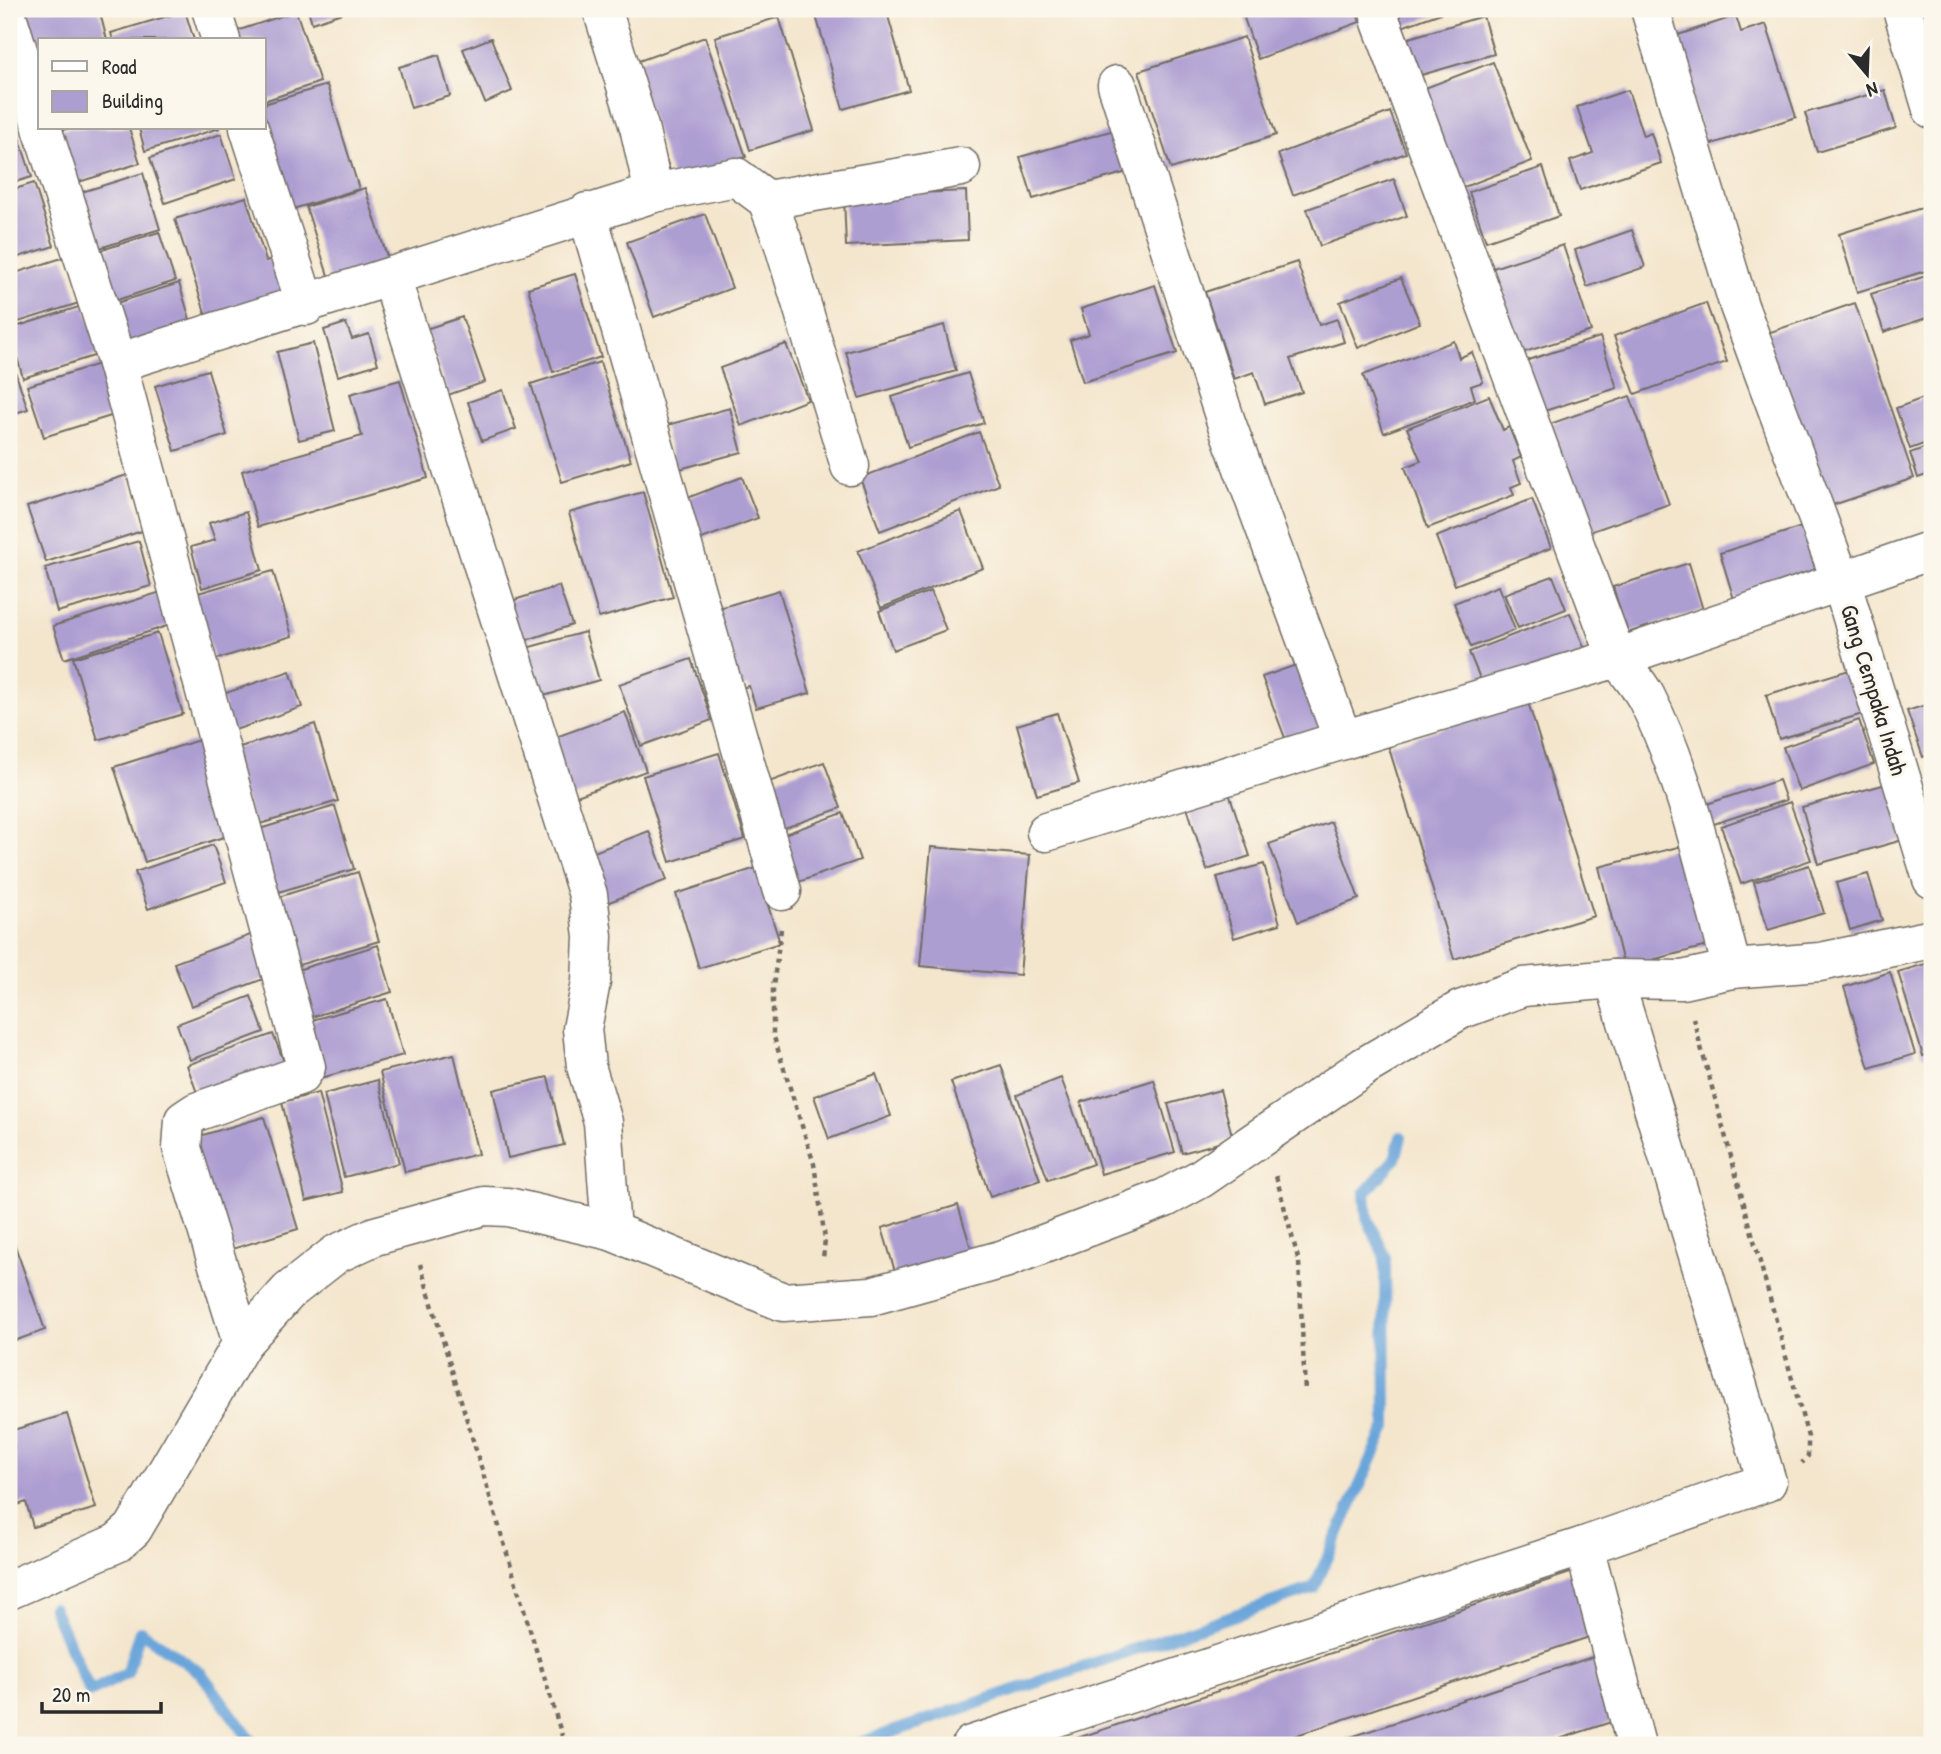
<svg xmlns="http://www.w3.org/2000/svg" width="1941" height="1754" font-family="'Patrick Hand',sans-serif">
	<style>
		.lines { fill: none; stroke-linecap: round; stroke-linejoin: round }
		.stream { stroke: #6aa5da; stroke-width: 12 }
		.building { fill: #ad9ed2 }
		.minor-casing { stroke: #716c64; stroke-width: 41 }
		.path { stroke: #716c64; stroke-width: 4.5; stroke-dasharray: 5 5; stroke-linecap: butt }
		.minor { stroke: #fff; stroke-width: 38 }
		.labels { text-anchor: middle; stroke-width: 6; stroke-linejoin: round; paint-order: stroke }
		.street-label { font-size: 24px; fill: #2b2b2b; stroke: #fbf7ec }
	</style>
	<rect width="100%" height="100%" fill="#fbf7ec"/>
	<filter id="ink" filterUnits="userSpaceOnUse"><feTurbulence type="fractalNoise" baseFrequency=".0143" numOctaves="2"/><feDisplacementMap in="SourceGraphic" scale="14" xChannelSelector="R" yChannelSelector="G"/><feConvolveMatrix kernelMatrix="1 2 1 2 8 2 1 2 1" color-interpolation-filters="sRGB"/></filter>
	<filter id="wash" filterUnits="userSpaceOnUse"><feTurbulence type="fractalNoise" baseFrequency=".00686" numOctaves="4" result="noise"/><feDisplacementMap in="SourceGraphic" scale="28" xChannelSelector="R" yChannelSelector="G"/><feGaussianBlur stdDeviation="1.57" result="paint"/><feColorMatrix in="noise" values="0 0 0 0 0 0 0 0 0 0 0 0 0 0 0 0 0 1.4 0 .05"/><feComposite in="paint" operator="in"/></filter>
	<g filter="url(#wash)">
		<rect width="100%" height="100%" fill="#f4e6cd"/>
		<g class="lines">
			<g class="stream">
				<polyline points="53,1608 90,1692 127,1673 140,1631 201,1673 254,1745"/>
				<polyline points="854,1745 1314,1588 1386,1427 1385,1257 1367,1217 1365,1193 1395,1159 1401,1137"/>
			</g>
		</g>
		<g id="blocks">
			<g class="building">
				<polygon points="22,9 99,9 107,40 40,40 40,62"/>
				<polygon points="308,9 354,9 312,23"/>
				<polygon points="814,9 886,9 909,90 843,109"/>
				<polygon points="1261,9 1355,9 1360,22 1258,59 1243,15"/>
				<polygon points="1389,9 1452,9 1396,29"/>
				<polygon points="1911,9 1932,9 1932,54"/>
				<polygon points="185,11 194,40 113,40 111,33"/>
				<polygon points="296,11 320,82 264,101 264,40 240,40 237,31"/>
				<polygon points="1483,16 1494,54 1411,78 1399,41"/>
				<polygon points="1736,16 1741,32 1766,24 1796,117 1706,146 1672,37"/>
				<polygon points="779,17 814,130 750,150 715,37"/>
				<polygon points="705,37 746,157 674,182 633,63"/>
				<polygon points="1244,37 1276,135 1171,169 1139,71"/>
				<polygon points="491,38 512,91 485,103 463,49"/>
				<polygon points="439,55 450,96 411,108 399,67"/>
				<polygon points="1493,62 1532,161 1451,192 1412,93"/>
				<polygon points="327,85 359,189 293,209 264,116 264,104"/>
				<polygon points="1628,90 1643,136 1651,133 1661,163 1580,190 1570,161 1593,153 1577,107"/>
				<polygon points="1885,90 1896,128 1817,152 1805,113"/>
				<polygon points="1390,112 1406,153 1293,195 1278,154"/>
				<polygon points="16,128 32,177 9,184 9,130"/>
				<polygon points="70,128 129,128 140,163 69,185 52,133"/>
				<polygon points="139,128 220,128 145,151"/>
				<polygon points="1114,130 1127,172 1033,199 1020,157"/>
				<polygon points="221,134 236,179 165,203 150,158"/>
				<polygon points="1543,167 1559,216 1486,241 1469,192"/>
				<polygon points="143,173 160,229 87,252 69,196"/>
				<polygon points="1394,179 1407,216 1320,246 1307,209"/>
				<polygon points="34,183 54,246 9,260 9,191"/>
				<polygon points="365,188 392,272 333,291 306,207"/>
				<polygon points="966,191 968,240 846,246 844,196"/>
				<polygon points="246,197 266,261 274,258 288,300 209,325 175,219"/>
				<polygon points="1931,205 1932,269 1857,292 1839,234"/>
				<polygon points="705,214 732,288 654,317 627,242"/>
				<polygon points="1632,230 1645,267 1587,287 1575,250"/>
				<polygon points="159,232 175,281 105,304 89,254"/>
				<polygon points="1563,245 1591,331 1512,356 1484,271"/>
				<polygon points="65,257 79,303 9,325 9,275"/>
				<polygon points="1297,262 1319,325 1337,319 1344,342 1290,359 1302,392 1265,404 1254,372 1234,379 1205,292"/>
				<polygon points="575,274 601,357 553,372 528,288"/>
				<polygon points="1932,274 1932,316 1884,332 1871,294"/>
				<polygon points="1401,278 1420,323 1358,348 1340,302"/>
				<polygon points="179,283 193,329 121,352 107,306"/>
				<polygon points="1155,285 1177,353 1083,382 1070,340 1089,334 1081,309"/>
				<polygon points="1706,303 1727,362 1635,394 1614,336"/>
				<polygon points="1855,303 1914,478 1818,510 1759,336"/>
				<polygon points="85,305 100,354 23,378 9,329"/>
				<polygon points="462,317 485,382 448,395 426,329"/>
				<polygon points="346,323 352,339 369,334 378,364 338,376 324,330"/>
				<polygon points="944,325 956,371 859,398 846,352"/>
				<polygon points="1600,337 1617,388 1538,413 1522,362"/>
				<polygon points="1454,341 1459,358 1472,352 1483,382 1471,386 1475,399 1384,433 1363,375"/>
				<polygon points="313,343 335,431 299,440 277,352"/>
				<polygon points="786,344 808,400 741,426 720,368"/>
				<polygon points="9,354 28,409 9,415"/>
				<polygon points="600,362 631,461 562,482 531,384"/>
				<polygon points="102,363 117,414 44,437 27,386"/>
				<polygon points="208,370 227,435 175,451 155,386"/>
				<polygon points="968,373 984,423 908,447 892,397"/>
				<polygon points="400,380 428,478 258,527 242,471 362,436 350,394"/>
				<polygon points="503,390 516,429 482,441 468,402"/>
				<polygon points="1932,395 1932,441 1910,449 1896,408"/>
				<polygon points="1489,396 1503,430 1509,427 1521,457 1513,461 1521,483 1511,487 1514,495 1428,528 1405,467 1421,461 1407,428"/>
				<polygon points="1630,396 1669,504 1581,535 1541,427"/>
				<polygon points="730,408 742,452 676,470 664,426"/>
				<polygon points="979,432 999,485 880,531 860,478"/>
				<polygon points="1932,445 1932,473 1918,478 1910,453"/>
				<polygon points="127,475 145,530 46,562 27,507"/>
				<polygon points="742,477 758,518 694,542 679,501"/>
				<polygon points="643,492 673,597 599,618 569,513"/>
				<polygon points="1532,499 1551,548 1455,585 1436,537"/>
				<polygon points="961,511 983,568 881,608 858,551"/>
				<polygon points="246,512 262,570 202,588 191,547 215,540 209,523"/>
				<polygon points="1802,527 1819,581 1736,606 1720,553"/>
				<polygon points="139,541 151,586 57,612 45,568"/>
				<polygon points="1689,563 1703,610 1627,633 1613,587"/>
				<polygon points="273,571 292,636 214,660 195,594"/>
				<polygon points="1553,576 1566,609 1518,628 1504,594"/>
				<polygon points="559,586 572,625 518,643 505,603"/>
				<polygon points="1498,586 1515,630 1471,647 1454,603"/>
				<polygon points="779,590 810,693 756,708 749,686 733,690 710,611"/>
				<polygon points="931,591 946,630 893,650 879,611"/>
				<polygon points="161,592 170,625 64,659 53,626"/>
				<polygon points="1570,613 1587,654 1486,693 1469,652"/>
				<polygon points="585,632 599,680 533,699 519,650"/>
				<polygon points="158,633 183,714 98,740 73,658"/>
				<polygon points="691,659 712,720 641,746 619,684"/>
				<polygon points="1296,665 1322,734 1288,746 1262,677"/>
				<polygon points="1856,668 1869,712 1779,739 1766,695"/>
				<polygon points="290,671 302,707 232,731 220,695"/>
				<polygon points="1528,702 1594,916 1454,959 1388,745"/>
				<polygon points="1932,703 1932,760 1930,755 1923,757 1907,711"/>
				<polygon points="625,712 646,771 563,801 542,742"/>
				<polygon points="1057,713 1079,783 1037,795 1017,725"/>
				<polygon points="1859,720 1874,764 1799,791 1783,747"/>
				<polygon points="315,724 338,801 253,826 230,750"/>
				<polygon points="199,740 230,835 145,862 114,767"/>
				<polygon points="719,753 745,839 670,862 643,776"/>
				<polygon points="824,762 841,808 779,830 763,784"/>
				<polygon points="1779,780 1786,800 1708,826 1701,806"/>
				<polygon points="1890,783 1906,839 1818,864 1802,807"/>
				<polygon points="1229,793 1250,856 1207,870 1187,807"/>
				<polygon points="1790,802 1811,860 1741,884 1721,826"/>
				<polygon points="335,806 354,869 272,894 253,831"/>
				<polygon points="843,813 860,860 793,884 776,837"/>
				<polygon points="1331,822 1359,899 1298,922 1269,844"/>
				<polygon points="649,831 667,880 604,904 586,855"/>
				<polygon points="213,845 226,882 148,909 135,872"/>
				<polygon points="1682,846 1707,946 1624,967 1599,867"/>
				<polygon points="931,847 1030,855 1020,975 920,966"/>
				<polygon points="1264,864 1280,924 1234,938 1217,877"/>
				<polygon points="1809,865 1824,913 1768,930 1754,882"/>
				<polygon points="756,868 780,943 699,968 676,894"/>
				<polygon points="358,872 379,941 292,967 272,899"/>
				<polygon points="1868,874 1882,920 1850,930 1836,883"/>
				<polygon points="253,934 269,977 191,1006 174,963"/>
				<polygon points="378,945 392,992 305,1019 291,972"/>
				<polygon points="1932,962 1932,1053 1923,1056 1898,972"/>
				<polygon points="1890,972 1915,1054 1869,1068 1844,987"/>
				<polygon points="251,996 264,1032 190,1060 177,1024"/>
				<polygon points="387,999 403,1055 314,1080 298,1024"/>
				<polygon points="273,1034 288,1072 201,1104 187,1065"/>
				<polygon points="454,1054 478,1154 405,1172 380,1072"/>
				<polygon points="1001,1065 1040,1180 990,1197 951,1082"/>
				<polygon points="876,1074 891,1116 829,1139 814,1096"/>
				<polygon points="548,1077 564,1145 508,1158 493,1090"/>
				<polygon points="1061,1078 1093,1164 1048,1180 1017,1095"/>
				<polygon points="378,1080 399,1163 344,1177 324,1094"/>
				<polygon points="1154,1080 1175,1152 1101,1174 1081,1102"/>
				<polygon points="1220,1090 1233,1139 1182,1153 1168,1104"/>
				<polygon points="318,1093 343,1192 306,1201 282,1102"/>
				<polygon points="264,1117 298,1229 219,1253 186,1140"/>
				<polygon points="958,1205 973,1255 897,1278 882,1228"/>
				<polygon points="9,1229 45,1330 14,1341 9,1325"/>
				<polygon points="67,1414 96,1508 33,1527 26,1502 9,1508 9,1448 14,1447 10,1431"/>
				<polygon points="1576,1571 1598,1634 1267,1745 1057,1745"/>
				<polygon points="1595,1656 1617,1720 1541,1745 1327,1745"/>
			</g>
		</g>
	</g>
	<g filter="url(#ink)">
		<use href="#blocks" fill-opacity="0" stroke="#716c64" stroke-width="2"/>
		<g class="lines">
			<g class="minor-casing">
				<g id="minor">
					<polyline points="211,9 221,40"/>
					<polyline points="1379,9 1381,22 1617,658 1932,550"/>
					<polyline points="1650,9 1739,306 1841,581 1932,879"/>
					<polyline points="1902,9 1932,109"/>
					<polyline points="9,22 40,121"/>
					<path d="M1117,85L1226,422L1343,740L1617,658C1627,670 1638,683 1646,697C1686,775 1709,883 1732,969"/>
					<polyline points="42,128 117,363 306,1067 301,1075 196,1112 184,1120 182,1148 242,1343"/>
					<polyline points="249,128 306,306"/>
					<polyline points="654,193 736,177 767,200 783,242 850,466"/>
					<polyline points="767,200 961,167"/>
					<polyline points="587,212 782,891"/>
					<polyline points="391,277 588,895 593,936 591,982 582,1029 586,1066 603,1122 611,1231"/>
					<polyline points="117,363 654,193 639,127 602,9"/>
					<polyline points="1046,832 1343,740"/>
					<polyline points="1584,1546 1636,1745"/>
					<polyline points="9,1590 117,1543 133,1529 242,1343 289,1291 336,1254 375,1236 484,1206 508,1207 611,1231 783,1302 871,1296 1004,1259 1165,1198 1200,1179 1365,1066 1460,1010 1523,987 1614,979 1682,980 1732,969 1820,962 1932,939"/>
					<polyline points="971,1745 1584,1546 1767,1482 1614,979"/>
				</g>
			</g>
			<g class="path">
				<polyline points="781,929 773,987 773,1034 814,1164 825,1239 823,1259"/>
				<polyline points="1693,1018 1808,1437 1808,1456 1802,1463"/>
				<polyline points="1276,1176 1299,1262 1305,1392"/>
				<polyline points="420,1264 562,1736"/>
			</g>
			<use href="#minor" class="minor"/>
		</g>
	</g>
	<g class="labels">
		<g class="street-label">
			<text transform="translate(1874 690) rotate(73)" y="8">Gang Cempaka Indah</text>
		</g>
	</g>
	<rect width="1941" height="1754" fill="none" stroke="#fbf7ec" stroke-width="35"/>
	<rect x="38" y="38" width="228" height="91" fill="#fbf7ec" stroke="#a8a59f" stroke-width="2"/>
	<rect x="52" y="61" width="35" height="10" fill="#ffffff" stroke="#a8a59f" stroke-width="2"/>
	<text x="102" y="74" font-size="21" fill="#2b2b2b">Road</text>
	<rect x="52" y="91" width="35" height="21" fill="#ad9ed2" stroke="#a8a59f" stroke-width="2"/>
	<text x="102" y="108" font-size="21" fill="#2b2b2b">Building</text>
	<g transform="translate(1867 74) rotate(161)" stroke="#fbf7ec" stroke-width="5" paint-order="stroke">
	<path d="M0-5L12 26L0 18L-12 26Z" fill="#2b2b2b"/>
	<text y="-10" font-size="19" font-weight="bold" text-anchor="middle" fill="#2b2b2b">N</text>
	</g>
	<path d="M42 1702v10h119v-10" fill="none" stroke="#2b2b2b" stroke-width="3.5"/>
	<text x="52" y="1702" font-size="21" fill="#2b2b2b" stroke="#fbf7ec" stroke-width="5" paint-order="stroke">20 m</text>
</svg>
